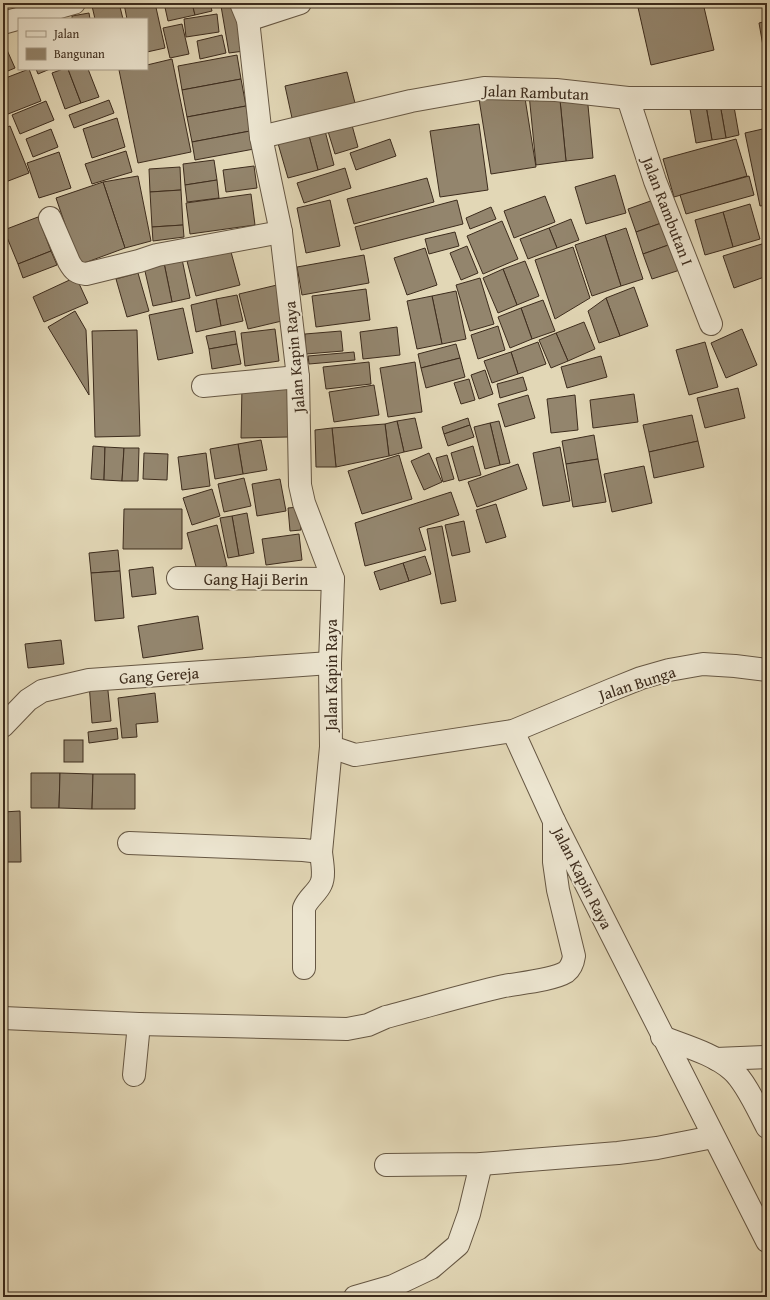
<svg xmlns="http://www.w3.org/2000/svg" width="770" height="1300" font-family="'Gentium Book Plus',serif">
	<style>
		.building { fill: #93856d; stroke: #3d2c1d }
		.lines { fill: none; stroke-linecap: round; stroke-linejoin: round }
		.minor-casing { stroke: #665743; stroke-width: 24 }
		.minor { stroke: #ece5d0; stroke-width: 22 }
		.labels { text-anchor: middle; stroke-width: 4; stroke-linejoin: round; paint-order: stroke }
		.street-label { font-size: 16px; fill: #3d2c1d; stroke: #ece5d0 }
	</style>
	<rect width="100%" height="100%" fill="#e2d7b6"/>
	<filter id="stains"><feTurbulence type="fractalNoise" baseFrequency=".005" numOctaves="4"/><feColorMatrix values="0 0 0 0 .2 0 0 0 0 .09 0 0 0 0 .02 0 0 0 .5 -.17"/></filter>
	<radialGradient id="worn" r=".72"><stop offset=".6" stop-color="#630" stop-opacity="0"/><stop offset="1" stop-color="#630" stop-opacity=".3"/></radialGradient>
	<g class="building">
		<polygon points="103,3 119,3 123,19 95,19 92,6"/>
		<polygon points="130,3 155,3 165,48 147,52 147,19 127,19 124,4"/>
		<polygon points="164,3 192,3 195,15 168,21"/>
		<polygon points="192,3 210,3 212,11 195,15"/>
		<polygon points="236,3 244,51 229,53 221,6"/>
		<polygon points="362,3 384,3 384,5 362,7"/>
		<polygon points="637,3 703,3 714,50 651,65"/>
		<polygon points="89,13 90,19 72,19 72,16"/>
		<polygon points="217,14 219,32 186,37 184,19"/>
		<polygon points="767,21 767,69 759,23"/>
		<polygon points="182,24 189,54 170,58 163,28"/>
		<polygon points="222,35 226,53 200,59 197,41"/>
		<polygon points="3,41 15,68 3,73"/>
		<polygon points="237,55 241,79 182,90 178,66"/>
		<polygon points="172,59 191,152 138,163 119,70 147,69 147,65"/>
		<polygon points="29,69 41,101 3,116 3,79"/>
		<polygon points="36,69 50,69 38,74"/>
		<polygon points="63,69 68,69 81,103 65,109 52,73"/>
		<polygon points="68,69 88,69 99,97 81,103"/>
		<polygon points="347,72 355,103 292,118 285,86"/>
		<polygon points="241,79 246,106 187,117 182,90"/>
		<polygon points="559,90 587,95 593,158 566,161"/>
		<polygon points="559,90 566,161 536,165 529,94"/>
		<polygon points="524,92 536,167 491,174 479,99"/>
		<polygon points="109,100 114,113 74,128 69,115"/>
		<polygon points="46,101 54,120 20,134 12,115"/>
		<polygon points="733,101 739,135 726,138 720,104"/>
		<polygon points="720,104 726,138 712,140 706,106"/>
		<polygon points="246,106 250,131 192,142 187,117"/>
		<polygon points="706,106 712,140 696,143 690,109"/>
		<polygon points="117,118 125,147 92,158 83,129"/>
		<polygon points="350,118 358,147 335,154 326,125"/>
		<polygon points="479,124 488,190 440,197 430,131"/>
		<polygon points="10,126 29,173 3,183 3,129"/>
		<polygon points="324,127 334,165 318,170 308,132"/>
		<polygon points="767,128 767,205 760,206 745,133"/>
		<polygon points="51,129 58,147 33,157 26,139"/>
		<polygon points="250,131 254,149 195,160 192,142"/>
		<polygon points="308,132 318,170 288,178 277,140"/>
		<polygon points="390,139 396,156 356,170 350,153"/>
		<polygon points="736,139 747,176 674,197 663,159"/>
		<polygon points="126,151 132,172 92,184 85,164"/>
		<polygon points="59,152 71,188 39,198 27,163"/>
		<polygon points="214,160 217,180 185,185 183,164"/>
		<polygon points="254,166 257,188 226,192 223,170"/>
		<polygon points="180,167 181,190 150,192 149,169"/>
		<polygon points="345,168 351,188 304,203 297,183"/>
		<polygon points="615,175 626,213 586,224 575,187"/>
		<polygon points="138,176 151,241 125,248 103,182"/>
		<polygon points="749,176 754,195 686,214 680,195"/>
		<polygon points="427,178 434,202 354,224 347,199"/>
		<polygon points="217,180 219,198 187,202 185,185"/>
		<polygon points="103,182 125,248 79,265 56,198"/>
		<polygon points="181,190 183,225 152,227 150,192"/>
		<polygon points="251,194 255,225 190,234 186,203"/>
		<polygon points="545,196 555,222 514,238 504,211"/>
		<polygon points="659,198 667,221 636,232 628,209"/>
		<polygon points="330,200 340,246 306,253 297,208"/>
		<polygon points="457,200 463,224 361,250 355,227"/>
		<polygon points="750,204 760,239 733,247 723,212"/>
		<polygon points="491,207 496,219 470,229 466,218"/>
		<polygon points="723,212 733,247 705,255 695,220"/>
		<polygon points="38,217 51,251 18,264 4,230"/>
		<polygon points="571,219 579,240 557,248 549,228"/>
		<polygon points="502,221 518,259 483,274 467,236"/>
		<polygon points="667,221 674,243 643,254 636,232"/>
		<polygon points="183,225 184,237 153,241 152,227"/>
		<polygon points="549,228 557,248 528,259 520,239"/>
		<polygon points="626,228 643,279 621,286 605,235"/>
		<polygon points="455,232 459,246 429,254 425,239"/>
		<polygon points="605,235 621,286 592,296 575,245"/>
		<polygon points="674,243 683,269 652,279 643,254"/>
		<polygon points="765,243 767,250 767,276 734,288 723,256"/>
		<polygon points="467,246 478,273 461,280 450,253"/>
		<polygon points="573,247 590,298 555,319 535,260"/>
		<polygon points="425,248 437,285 407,295 394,258"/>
		<polygon points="51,251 57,265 23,278 18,264"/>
		<polygon points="231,252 240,285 196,296 187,261"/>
		<polygon points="364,255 369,283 302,295 297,267"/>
		<polygon points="182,259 190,298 172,302 164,263"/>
		<polygon points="525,261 539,296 517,305 503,269"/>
		<polygon points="164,263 172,302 153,306 144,267"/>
		<polygon points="503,269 517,305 498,313 483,278"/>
		<polygon points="138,273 149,311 127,317 116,279"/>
		<polygon points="76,277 88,303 44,322 33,297"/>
		<polygon points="480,278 494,324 470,331 456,285"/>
		<polygon points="277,285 286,320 248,329 239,294"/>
		<polygon points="634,287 648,326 620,336 606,298"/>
		<polygon points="366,289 370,320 316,327 312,296"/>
		<polygon points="456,291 466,339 442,344 432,296"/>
		<polygon points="237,295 243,321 221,326 216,299"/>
		<polygon points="432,296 442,344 417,349 407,301"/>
		<polygon points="606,298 620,336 599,343 588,311"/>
		<polygon points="216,299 221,326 196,332 191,305"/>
		<polygon points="543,300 555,331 532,339 521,308"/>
		<polygon points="183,308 193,353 158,360 149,315"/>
		<polygon points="521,308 532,339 510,348 498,317"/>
		<polygon points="75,311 86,330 89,395 48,327"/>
		<polygon points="584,322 595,349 568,361 556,333"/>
		<polygon points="498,326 505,350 478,359 471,335"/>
		<polygon points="397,327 400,355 363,359 360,332"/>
		<polygon points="275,329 279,361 245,366 241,333"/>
		<polygon points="742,329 757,365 726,378 711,343"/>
		<polygon points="137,330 140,436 95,437 92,331"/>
		<polygon points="235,331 237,344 209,349 206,336"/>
		<polygon points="341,331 343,351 306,354 305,334"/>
		<polygon points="556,333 568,361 551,368 539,340"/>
		<polygon points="538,342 546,364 518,374 511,352"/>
		<polygon points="705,342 718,387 689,395 676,350"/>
		<polygon points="237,344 241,364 212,369 209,349"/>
		<polygon points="456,344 460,358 421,368 418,354"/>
		<polygon points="354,352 355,360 309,364 308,356"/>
		<polygon points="511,352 518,374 492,383 484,361"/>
		<polygon points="601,356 607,377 567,388 561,367"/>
		<polygon points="460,358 465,377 426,388 421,368"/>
		<polygon points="369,362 371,384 326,389 323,367"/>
		<polygon points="415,362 422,412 388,417 380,368"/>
		<polygon points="485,370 493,394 479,399 471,375"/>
		<polygon points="523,377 527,390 500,398 497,384"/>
		<polygon points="469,379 475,400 461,404 454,383"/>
		<polygon points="374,385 379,415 334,422 329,392"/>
		<polygon points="242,386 288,386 288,437 241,438"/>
		<polygon points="738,388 745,418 705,428 697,398"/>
		<polygon points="634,394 638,422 593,428 590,400"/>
		<polygon points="528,395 535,418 505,427 498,404"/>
		<polygon points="575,395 578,430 551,433 547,399"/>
		<polygon points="692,415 698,441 649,452 643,425"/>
		<polygon points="415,418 422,448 404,452 397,421"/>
		<polygon points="468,418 470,425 444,434 442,427"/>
		<polygon points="397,421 404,452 389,456 385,424"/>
		<polygon points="499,421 510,463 500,465 490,423"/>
		<polygon points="490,423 500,465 485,469 474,427"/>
		<polygon points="385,424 389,456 336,467 332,428"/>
		<polygon points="470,425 474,437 448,446 444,434"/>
		<polygon points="332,428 336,467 316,467 315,430"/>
		<polygon points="594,435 598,459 566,464 562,441"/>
		<polygon points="261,440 267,470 243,474 238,444"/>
		<polygon points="698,441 704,467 654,478 649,452"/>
		<polygon points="238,444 243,474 215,479 210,449"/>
		<polygon points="93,446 105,447 104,480 91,479"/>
		<polygon points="473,446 481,475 459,481 451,453"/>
		<polygon points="105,447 124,448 122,481 104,480"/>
		<polygon points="560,447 570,501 543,506 533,453"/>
		<polygon points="124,448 139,448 138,481 122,481"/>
		<polygon points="144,453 168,454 167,480 143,479"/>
		<polygon points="206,453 210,486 182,490 178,457"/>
		<polygon points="429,453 442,482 424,490 411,461"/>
		<polygon points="399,455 412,499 362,514 348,471"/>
		<polygon points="447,455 454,479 443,482 436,458"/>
		<polygon points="598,459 606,502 573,507 566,464"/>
		<polygon points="518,464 527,489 477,507 468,482"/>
		<polygon points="644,466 652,503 612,512 604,474"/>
		<polygon points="244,478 251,506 224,512 218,484"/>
		<polygon points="280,479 286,511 257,516 252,484"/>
		<polygon points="212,489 220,516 192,525 183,498"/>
		<polygon points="451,492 459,515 419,528 426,550 365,566 355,523"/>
		<polygon points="496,504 506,537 486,543 476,510"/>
		<polygon points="299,507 301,530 290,531 288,508"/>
		<polygon points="124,509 182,509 182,549 123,549"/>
		<polygon points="247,513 254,553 239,556 232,516"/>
		<polygon points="232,516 239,556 228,558 220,518"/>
		<polygon points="464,521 470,552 452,556 445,525"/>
		<polygon points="217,525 227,566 198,574 187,533"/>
		<polygon points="442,526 456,601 441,604 427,529"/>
		<polygon points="299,534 302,560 266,565 262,539"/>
		<polygon points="118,550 120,571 91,573 89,553"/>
		<polygon points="425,556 431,574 409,581 403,563"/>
		<polygon points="403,563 409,581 380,590 374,572"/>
		<polygon points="153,567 156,594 132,597 129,570"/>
		<polygon points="120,571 124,618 95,621 91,573"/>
		<polygon points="198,616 203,649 143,658 138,626"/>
		<polygon points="61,640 64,664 28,668 25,644"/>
		<polygon points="107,681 111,721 92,723 89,683"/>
		<polygon points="155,693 158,722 136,724 137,737 122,738 118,698"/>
		<polygon points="117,728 118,739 89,743 88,732"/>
		<rect x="64" y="740" width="19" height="22"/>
		<polygon points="31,773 60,773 59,808 31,808"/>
		<polygon points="60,773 93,774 92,809 59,808"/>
		<polygon points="93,774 135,774 135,809 92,809"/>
		<polygon points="20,811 21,862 3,862 3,812"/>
	</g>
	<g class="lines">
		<g class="minor-casing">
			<g id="minor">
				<polyline points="248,20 300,3"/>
				<polyline points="3,23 74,3"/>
				<polyline points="628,98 655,181 711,324"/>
				<polyline points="261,137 411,101 484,88 556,90 628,98 767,98"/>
				<path d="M50,218L69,262C74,271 77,273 86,274L139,261L157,255L281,232"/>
				<polyline points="203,386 298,377"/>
				<polyline points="178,578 333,579"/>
				<polyline points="3,726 28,700 42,691 89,680 330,663"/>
				<polyline points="513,731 554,821 767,1241"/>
				<polyline points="331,747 355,755 513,731 611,690 641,678 669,670 703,664 735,666 767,670"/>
				<polyline points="129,843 303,850 321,852 331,747 330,663 333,579 304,503 300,485 298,377 281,232 261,137 248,20 241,3"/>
				<path d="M304,968V908C308,898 317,893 321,884C325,876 322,862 321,852"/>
				<path d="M3,1018L139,1024L347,1029L368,1025L386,1017C425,1007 464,995 504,986C520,983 553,980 566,972C571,968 573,963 574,956L558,890L554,862V821"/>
				<path d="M662,1037C685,1046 714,1054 732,1070C746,1082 758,1110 767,1127"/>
				<polyline points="716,1059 767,1057"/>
				<polyline points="134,1075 139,1024"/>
				<polyline points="386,1165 481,1164 618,1153 657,1148 713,1137"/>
				<polyline points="355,1297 393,1286 431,1268 458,1245 469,1214 481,1164"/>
			</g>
		</g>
		<use href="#minor" class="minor"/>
	</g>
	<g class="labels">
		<g class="street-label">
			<text transform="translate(536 92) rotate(2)" y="6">Jalan Rambutan</text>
			<text transform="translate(668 211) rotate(69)" y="6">Jalan Rambutan I</text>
			<text transform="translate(294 357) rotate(-95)" y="6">Jalan Kapin Raya</text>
			<text x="256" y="585">Gang Haji Berin</text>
			<text transform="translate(159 675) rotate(-4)" y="6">Gang Gereja</text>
			<text transform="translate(331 675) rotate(-90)" y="6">Jalan Kapin Raya</text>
			<text transform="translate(637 683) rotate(-18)" y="6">Jalan Bunga</text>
			<text transform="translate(583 878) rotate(63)" y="6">Jalan Kapin Raya</text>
		</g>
	</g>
	<rect width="770" height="1300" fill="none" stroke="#e2d7b6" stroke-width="16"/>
	<rect x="4" y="4" width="762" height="1292" fill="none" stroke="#3d2c1d" stroke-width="2"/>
	<rect x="8" y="8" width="754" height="1284" fill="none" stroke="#3d2c1d"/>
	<rect x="18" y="18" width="130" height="52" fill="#ece5d0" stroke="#a69b88"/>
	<rect x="26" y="31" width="20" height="6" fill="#ece5d0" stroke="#a69b88"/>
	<text x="54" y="38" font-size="12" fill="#3d2c1d">Jalan</text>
	<rect x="26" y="48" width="20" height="12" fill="#93856d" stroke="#a69b88"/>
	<text x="54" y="58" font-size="12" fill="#3d2c1d">Bangunan</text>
	<rect width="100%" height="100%" filter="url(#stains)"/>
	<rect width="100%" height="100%" fill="url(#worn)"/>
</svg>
